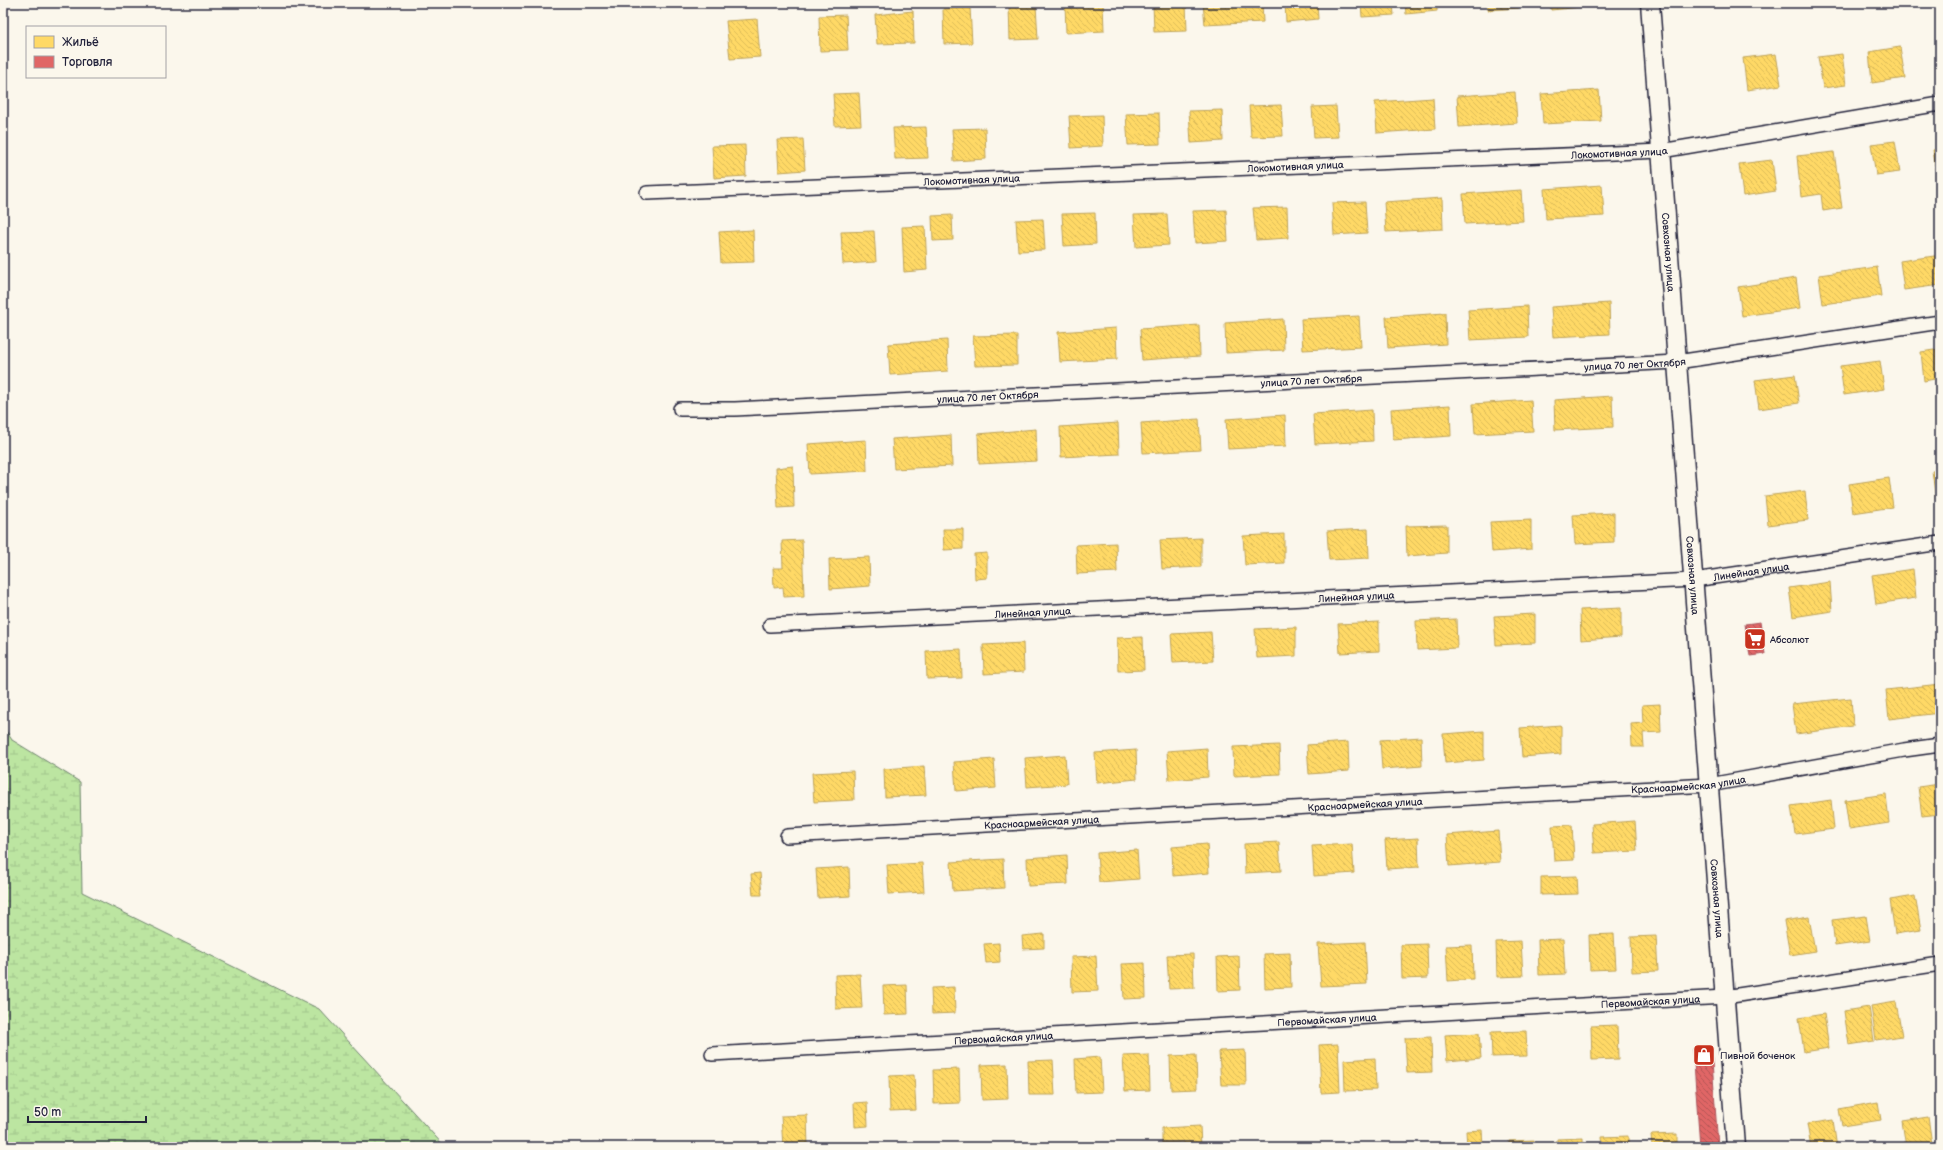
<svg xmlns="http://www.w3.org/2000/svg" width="1943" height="1150" font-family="'Balsamiq Sans',sans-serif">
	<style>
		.wetland { fill: url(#wetland-marsh); stroke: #6f846e }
		.homes { fill: url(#homes-back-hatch); stroke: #bda259 }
		.shops { fill: url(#shops-back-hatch); stroke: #a75259 }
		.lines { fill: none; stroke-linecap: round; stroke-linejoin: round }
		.street-casing { stroke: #22223b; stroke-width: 16 }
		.secondary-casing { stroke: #22223b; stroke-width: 21 }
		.street { stroke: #fbf7ec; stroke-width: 13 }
		.secondary { stroke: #fbf7ec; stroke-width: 18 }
		.labels { text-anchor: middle; stroke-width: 4; stroke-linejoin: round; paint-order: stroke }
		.street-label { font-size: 10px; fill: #22223b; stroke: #fbf7ec }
		.poi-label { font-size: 10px; fill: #22223b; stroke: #fbf7ec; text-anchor: start }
	</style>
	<defs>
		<pattern id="wetland-marsh" width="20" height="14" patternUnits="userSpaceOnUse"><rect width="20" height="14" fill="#bce5a1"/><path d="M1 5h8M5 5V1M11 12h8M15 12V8" fill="none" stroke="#a1c48c"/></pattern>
		<pattern id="homes-back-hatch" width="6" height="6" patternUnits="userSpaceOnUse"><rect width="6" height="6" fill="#ffd966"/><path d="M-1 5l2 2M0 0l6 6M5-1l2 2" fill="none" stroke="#daba59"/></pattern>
		<pattern id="shops-back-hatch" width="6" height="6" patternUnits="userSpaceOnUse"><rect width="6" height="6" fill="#e06666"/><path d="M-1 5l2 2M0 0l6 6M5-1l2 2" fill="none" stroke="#b55455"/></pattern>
	</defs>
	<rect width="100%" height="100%" fill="#fbf7ec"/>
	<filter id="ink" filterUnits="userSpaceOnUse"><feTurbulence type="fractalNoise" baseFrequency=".025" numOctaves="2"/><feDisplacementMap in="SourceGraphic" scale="8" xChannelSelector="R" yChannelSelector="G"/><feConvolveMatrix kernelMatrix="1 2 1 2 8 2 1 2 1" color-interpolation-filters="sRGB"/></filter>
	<g filter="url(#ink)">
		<polygon class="wetland" points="3,726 12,740 80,782 82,892 319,1009 445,1147 3,1147"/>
		<g class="homes">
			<polygon points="1065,3 1103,3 1104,31 1066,33"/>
			<polygon points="1153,3 1186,3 1187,31 1154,32"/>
			<polygon points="1203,3 1262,3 1263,22 1205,25"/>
			<polygon points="1285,3 1317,3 1318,19 1286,22"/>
			<polygon points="1361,3 1393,3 1394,15 1362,17"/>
			<polygon points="1405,3 1437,3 1437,11 1406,14"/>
			<polygon points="1487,3 1519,3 1519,8 1488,10"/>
			<polygon points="1550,3 1582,3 1582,7 1551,10"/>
			<polygon points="1036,5 1038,39 1010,40 1009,6"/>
			<polygon points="970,8 972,43 944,44 943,9"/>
			<polygon points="913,11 914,43 877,44 875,15"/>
			<polygon points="846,15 848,50 820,51 819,16"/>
			<polygon points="757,19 760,57 730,59 726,21"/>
			<polygon points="1900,47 1905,78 1872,83 1869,52"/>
			<polygon points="1776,54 1781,85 1747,90 1743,58"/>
			<polygon points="1842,54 1846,85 1823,88 1818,57"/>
			<polygon points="1599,90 1601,121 1543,124 1541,94"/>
			<polygon points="1515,92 1517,123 1459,127 1457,96"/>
			<polygon points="859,93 861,125 835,126 833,94"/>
			<polygon points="1433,98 1435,129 1377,133 1375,102"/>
			<polygon points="1281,105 1283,136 1251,137 1249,106"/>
			<polygon points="1336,106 1338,137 1314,138 1312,107"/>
			<polygon points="1222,110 1223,141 1191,143 1189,111"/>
			<polygon points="1159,113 1160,144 1128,145 1126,114"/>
			<polygon points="1102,115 1103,146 1071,148 1069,116"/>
			<polygon points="926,127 928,158 895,159 893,128"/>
			<polygon points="985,128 986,159 954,161 952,129"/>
			<polygon points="803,139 805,170 779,172 777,140"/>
			<polygon points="1895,141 1900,172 1876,175 1871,144"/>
			<polygon points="745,145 746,176 714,178 712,146"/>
			<polygon points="1940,149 1940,180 1938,181 1933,150"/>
			<polygon points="1834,152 1842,208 1823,211 1821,194 1801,197 1797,156"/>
			<polygon points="1772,160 1776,191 1743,196 1739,164"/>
			<polygon points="1602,185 1604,216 1546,219 1544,189"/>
			<polygon points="1521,190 1523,221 1465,224 1463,194"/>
			<polygon points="1442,198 1443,229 1386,232 1384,202"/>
			<polygon points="1365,202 1367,233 1334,235 1332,203"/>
			<polygon points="1287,207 1288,238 1256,240 1253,208"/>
			<polygon points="1226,210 1228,241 1195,243 1193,211"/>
			<polygon points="1095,213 1096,244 1064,246 1062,214"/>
			<polygon points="1167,214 1169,245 1136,247 1134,215"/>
			<polygon points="952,215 953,240 933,241 932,216"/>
			<polygon points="1043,219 1045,250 1018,251 1016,220"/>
			<polygon points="925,226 927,270 904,272 902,227"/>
			<polygon points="753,230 754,262 721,263 719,232"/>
			<polygon points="874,231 876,262 843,264 841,232"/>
			<polygon points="1934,256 1940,256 1940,285 1904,290 1900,261"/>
			<polygon points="1877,267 1881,296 1823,304 1819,275"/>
			<polygon points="1796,278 1800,308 1742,316 1738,287"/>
			<polygon points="1609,303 1610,334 1553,337 1551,307"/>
			<polygon points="1527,306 1528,337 1470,340 1468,310"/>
			<polygon points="1445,313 1446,344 1388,348 1386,317"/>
			<polygon points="1359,316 1361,347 1303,350 1301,319"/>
			<polygon points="1283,319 1284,350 1226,353 1225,323"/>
			<polygon points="1199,325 1200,356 1142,360 1140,329"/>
			<polygon points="1116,328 1117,359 1060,362 1058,332"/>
			<polygon points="1017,335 1017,365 975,366 973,336"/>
			<polygon points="947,340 948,371 890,375 888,344"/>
			<polygon points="1940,349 1940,378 1924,381 1921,352"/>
			<polygon points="1880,361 1884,389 1844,395 1840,366"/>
			<polygon points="1795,375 1799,403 1759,409 1755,380"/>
			<polygon points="1612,396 1613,427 1555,430 1554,400"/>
			<polygon points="1531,400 1533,431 1475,434 1473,404"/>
			<polygon points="1450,405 1451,436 1393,440 1391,409"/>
			<polygon points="1372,410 1373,441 1315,444 1313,414"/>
			<polygon points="1285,415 1286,446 1228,449 1226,419"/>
			<polygon points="1199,419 1201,450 1143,453 1141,423"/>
			<polygon points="1118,423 1119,454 1061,457 1060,427"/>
			<polygon points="1036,429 1037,461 979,464 978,434"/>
			<polygon points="951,435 952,466 894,469 892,439"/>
			<polygon points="866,440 867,471 810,474 808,444"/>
			<polygon points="793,466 794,507 778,508 776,468"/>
			<polygon points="1940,470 1940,500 1936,500 1932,471"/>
			<polygon points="1889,478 1893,507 1853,513 1849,484"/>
			<polygon points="1805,491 1808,520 1768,525 1765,496"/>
			<polygon points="1614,513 1614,542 1575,544 1573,515"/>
			<polygon points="1531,520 1531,549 1492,552 1490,522"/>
			<polygon points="1447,525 1447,553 1407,556 1406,526"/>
			<polygon points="943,529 963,529 963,549 944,550"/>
			<polygon points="1368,529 1369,558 1329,560 1327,531"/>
			<polygon points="1284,534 1284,563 1245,565 1243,536"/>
			<polygon points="1201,538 1201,567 1162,569 1160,540"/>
			<polygon points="802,540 804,596 784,597 783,587 774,588 773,568 783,568 782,541"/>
			<polygon points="1116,543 1117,572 1077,574 1076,545"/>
			<polygon points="987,553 987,578 975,579 974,554"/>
			<polygon points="869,557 870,586 830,589 829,559"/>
			<polygon points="1913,569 1916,598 1876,604 1872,575"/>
			<polygon points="1830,582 1832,611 1793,617 1789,588"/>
			<polygon points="1621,608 1621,637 1581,640 1580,610"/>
			<polygon points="1535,614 1535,643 1496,645 1494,616"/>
			<polygon points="1456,619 1457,648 1417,650 1416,621"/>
			<polygon points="1379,622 1379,651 1340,653 1338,624"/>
			<polygon points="1296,627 1296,656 1257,658 1255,629"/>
			<polygon points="1211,632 1213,661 1173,663 1171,634"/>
			<polygon points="1143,637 1144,670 1118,671 1117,638"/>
			<polygon points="1023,643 1024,672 984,674 983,645"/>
			<polygon points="961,649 962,678 927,679 926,651"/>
			<polygon points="1940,684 1940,713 1889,719 1886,690"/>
			<polygon points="1851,698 1853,726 1796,734 1792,704"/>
			<polygon points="1660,704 1661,732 1643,733 1644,747 1632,747 1631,724 1643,723 1642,705"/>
			<polygon points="1561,725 1561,754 1522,757 1520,728"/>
			<polygon points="1484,731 1484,760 1445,763 1443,734"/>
			<polygon points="1421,737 1422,766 1382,769 1380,740"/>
			<polygon points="1348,742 1349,771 1309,774 1307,745"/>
			<polygon points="1279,745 1280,774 1234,776 1233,747"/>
			<polygon points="1207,748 1208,777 1169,780 1167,751"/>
			<polygon points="1136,750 1137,779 1097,783 1095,753"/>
			<polygon points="1065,755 1067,784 1027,787 1025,758"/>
			<polygon points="994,759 996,788 956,791 954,762"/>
			<polygon points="924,766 926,795 885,797 884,769"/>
			<polygon points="853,771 854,800 814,802 812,773"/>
			<polygon points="1940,784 1940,814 1922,816 1918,787"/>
			<polygon points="1886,794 1889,823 1849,829 1845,800"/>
			<polygon points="1831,800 1834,829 1795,834 1791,806"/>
			<polygon points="1635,821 1637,851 1594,853 1592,824"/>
			<polygon points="1572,825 1574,860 1554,861 1552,826"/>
			<polygon points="1498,831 1500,862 1449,866 1447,835"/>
			<polygon points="1418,838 1419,867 1387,869 1385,840"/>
			<polygon points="1279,842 1281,871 1245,873 1244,844"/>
			<polygon points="1207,844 1209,873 1173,876 1172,847"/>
			<polygon points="1352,844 1354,873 1314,876 1312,846"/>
			<polygon points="1137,850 1139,879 1099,882 1097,853"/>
			<polygon points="1067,855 1068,884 1028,886 1027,858"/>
			<polygon points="1003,859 1004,888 953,891 951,862"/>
			<polygon points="922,863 924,892 889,894 887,865"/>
			<polygon points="849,867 850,896 818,898 816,869"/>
			<polygon points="760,873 762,895 753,895 751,874"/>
			<polygon points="1577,876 1578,894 1541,895 1541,877"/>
			<polygon points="1915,896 1921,930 1895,934 1890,900"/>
			<polygon points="1866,916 1870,941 1835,946 1832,920"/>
			<polygon points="1809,917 1815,951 1790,955 1784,921"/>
			<polygon points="1044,934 1044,948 1023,949 1022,936"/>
			<polygon points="1614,934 1616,969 1590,970 1589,935"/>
			<polygon points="1656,936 1658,971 1632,972 1631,937"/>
			<polygon points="1563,939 1565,974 1539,975 1538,940"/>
			<polygon points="1521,941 1523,976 1497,977 1496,942"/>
			<polygon points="1365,942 1367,984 1321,986 1318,944"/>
			<polygon points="999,943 1000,962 986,963 984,944"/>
			<polygon points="1427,944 1428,978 1402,979 1401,945"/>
			<polygon points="1472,945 1473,979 1448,981 1446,946"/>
			<polygon points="1290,953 1291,987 1265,988 1264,954"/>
			<polygon points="1193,954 1194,988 1169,989 1167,955"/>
			<polygon points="1096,956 1098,991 1072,992 1071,957"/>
			<polygon points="1239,956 1240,990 1218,991 1217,957"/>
			<polygon points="1145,963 1146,998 1124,999 1122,964"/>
			<polygon points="860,974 862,1008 836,1009 835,975"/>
			<polygon points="907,985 908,1014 884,1015 883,986"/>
			<polygon points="954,987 955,1013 932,1014 931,988"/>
			<polygon points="1896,1002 1902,1036 1876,1040 1871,1006"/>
			<polygon points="1869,1007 1874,1041 1849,1045 1844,1011"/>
			<polygon points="1824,1014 1829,1048 1804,1052 1799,1018"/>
			<polygon points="1617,1025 1618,1059 1592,1060 1591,1026"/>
			<polygon points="1526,1031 1527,1056 1492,1057 1491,1032"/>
			<polygon points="1479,1033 1481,1058 1447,1061 1445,1035"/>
			<polygon points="1431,1037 1432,1072 1407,1073 1405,1038"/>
			<polygon points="1338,1044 1340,1092 1321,1093 1319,1045"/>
			<polygon points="1245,1050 1246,1085 1221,1085 1219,1051"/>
			<polygon points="1149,1055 1150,1090 1125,1091 1123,1056"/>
			<polygon points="1196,1055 1197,1089 1171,1090 1170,1056"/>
			<polygon points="1100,1057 1102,1092 1076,1093 1075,1059"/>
			<polygon points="1375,1058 1376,1090 1345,1091 1344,1060"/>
			<polygon points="1053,1060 1055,1095 1029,1095 1028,1061"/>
			<polygon points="1007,1064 1008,1099 982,1100 981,1065"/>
			<polygon points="959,1069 960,1103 934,1104 933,1070"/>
			<polygon points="914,1075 916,1110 890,1111 889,1076"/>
			<polygon points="867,1102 868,1126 855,1127 854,1103"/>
			<polygon points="1878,1102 1881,1120 1842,1126 1839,1109"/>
			<polygon points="807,1115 808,1147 783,1147 781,1116"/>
			<polygon points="1928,1117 1932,1144 1906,1147 1902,1121"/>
			<polygon points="1833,1120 1837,1147 1811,1147 1807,1124"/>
			<polygon points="1200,1126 1201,1147 1183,1147 1183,1142 1162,1143 1162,1128"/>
			<polygon points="1482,1130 1483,1147 1467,1147 1466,1131"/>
			<polygon points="1677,1134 1677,1147 1652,1147 1651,1135"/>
			<polygon points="1628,1136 1628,1147 1603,1147 1602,1137"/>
			<polygon points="1583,1138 1583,1147 1557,1147 1557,1139"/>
			<polygon points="1534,1140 1534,1147 1509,1147 1509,1141"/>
		</g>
		<g class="shops">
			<polygon points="1760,622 1765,654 1750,656 1745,624"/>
			<polygon points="1711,1048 1718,1147 1700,1147 1693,1049"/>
		</g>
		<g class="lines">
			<g class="street-casing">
				<g id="street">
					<path id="s1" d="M647,193L1661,151L1940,104"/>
					<path id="s2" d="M680,409H735L1677,362L1940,322"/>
					<path id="s3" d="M770,625L1694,580L1940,543"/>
					<path id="s4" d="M787,836L1709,785L1904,750L1940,745"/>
					<path id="s5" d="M712,1054L1725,997L1940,964"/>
				</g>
			</g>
			<g class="secondary-casing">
				<g id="secondary">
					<path id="s6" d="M1650,3L1736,1147"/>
				</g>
			</g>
			<use href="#street" class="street"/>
			<use href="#secondary" class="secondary"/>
		</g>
	</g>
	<defs>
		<g id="supermarket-square" transform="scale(1.15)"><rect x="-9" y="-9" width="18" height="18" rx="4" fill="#c8321e" stroke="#fbf7ec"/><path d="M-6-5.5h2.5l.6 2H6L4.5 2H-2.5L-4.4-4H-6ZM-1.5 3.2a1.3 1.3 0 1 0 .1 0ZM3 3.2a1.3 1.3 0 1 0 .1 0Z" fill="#fff"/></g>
		<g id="shop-square" transform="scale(1.15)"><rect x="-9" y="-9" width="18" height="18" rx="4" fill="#c8321e" stroke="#fbf7ec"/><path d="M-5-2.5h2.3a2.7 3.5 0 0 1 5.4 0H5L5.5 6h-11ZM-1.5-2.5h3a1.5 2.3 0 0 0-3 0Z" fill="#fff"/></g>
	</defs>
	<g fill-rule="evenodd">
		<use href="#supermarket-square" x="1755" y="639"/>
		<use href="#shop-square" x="1704" y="1055"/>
	</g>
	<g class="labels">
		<g class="street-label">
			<text dy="4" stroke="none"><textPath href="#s1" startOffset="973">Локомотивная улица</textPath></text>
			<text dy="4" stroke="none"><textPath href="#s1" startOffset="649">Локомотивная улица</textPath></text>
			<text dy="4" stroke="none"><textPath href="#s1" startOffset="325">Локомотивная улица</textPath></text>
			<text dy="4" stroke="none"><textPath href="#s6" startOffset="250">Совхозная улица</textPath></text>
			<text dy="4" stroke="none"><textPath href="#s2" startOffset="956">улица 70 лет Октября</textPath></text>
			<text dy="4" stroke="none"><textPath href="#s2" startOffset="632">улица 70 лет Октября</textPath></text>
			<text dy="4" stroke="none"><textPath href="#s2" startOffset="308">улица 70 лет Октября</textPath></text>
			<text dy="4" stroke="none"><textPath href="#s3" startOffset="983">Линейная улица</textPath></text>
			<text dy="4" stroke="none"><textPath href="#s6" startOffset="574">Совхозная улица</textPath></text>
			<text dy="4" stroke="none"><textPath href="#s3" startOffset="587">Линейная улица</textPath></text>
			<text dy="4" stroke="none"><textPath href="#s3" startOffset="263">Линейная улица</textPath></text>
			<text dy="4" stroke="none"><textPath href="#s4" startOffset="903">Красноармейская улица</textPath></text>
			<text dy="4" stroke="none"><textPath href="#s4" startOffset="579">Красноармейская улица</textPath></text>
			<text dy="4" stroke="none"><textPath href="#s4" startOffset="255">Красноармейская улица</textPath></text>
			<text dy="4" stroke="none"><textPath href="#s6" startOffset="898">Совхозная улица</textPath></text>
			<text dy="4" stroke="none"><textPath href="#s5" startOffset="940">Первомайская улица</textPath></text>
			<text dy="4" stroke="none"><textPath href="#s5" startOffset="616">Первомайская улица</textPath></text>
			<text dy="4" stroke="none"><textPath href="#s5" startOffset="292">Первомайская улица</textPath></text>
		</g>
		<g class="poi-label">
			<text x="1770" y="643">Абсолют</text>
			<text x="1720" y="1059">Пивной боченок</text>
		</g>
	</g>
	<rect width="1943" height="1150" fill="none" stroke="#fbf7ec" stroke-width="16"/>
	<rect x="8" y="8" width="1927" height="1134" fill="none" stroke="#22223b" stroke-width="1.5" filter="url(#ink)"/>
	<rect x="26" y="26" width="140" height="52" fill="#fbf7ec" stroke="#a4a2a5"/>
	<rect x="34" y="36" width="20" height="12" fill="#ffd966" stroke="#a4a2a5"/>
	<text x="62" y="46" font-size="12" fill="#22223b">Жильё</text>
	<rect x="34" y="56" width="20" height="12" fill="#e06666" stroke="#a4a2a5"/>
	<text x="62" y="66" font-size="12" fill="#22223b">Торговля</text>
	<path d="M28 1116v6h118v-6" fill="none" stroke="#22223b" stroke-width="2"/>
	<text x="34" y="1116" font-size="12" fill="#22223b" stroke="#fbf7ec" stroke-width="3" paint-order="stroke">50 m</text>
</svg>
